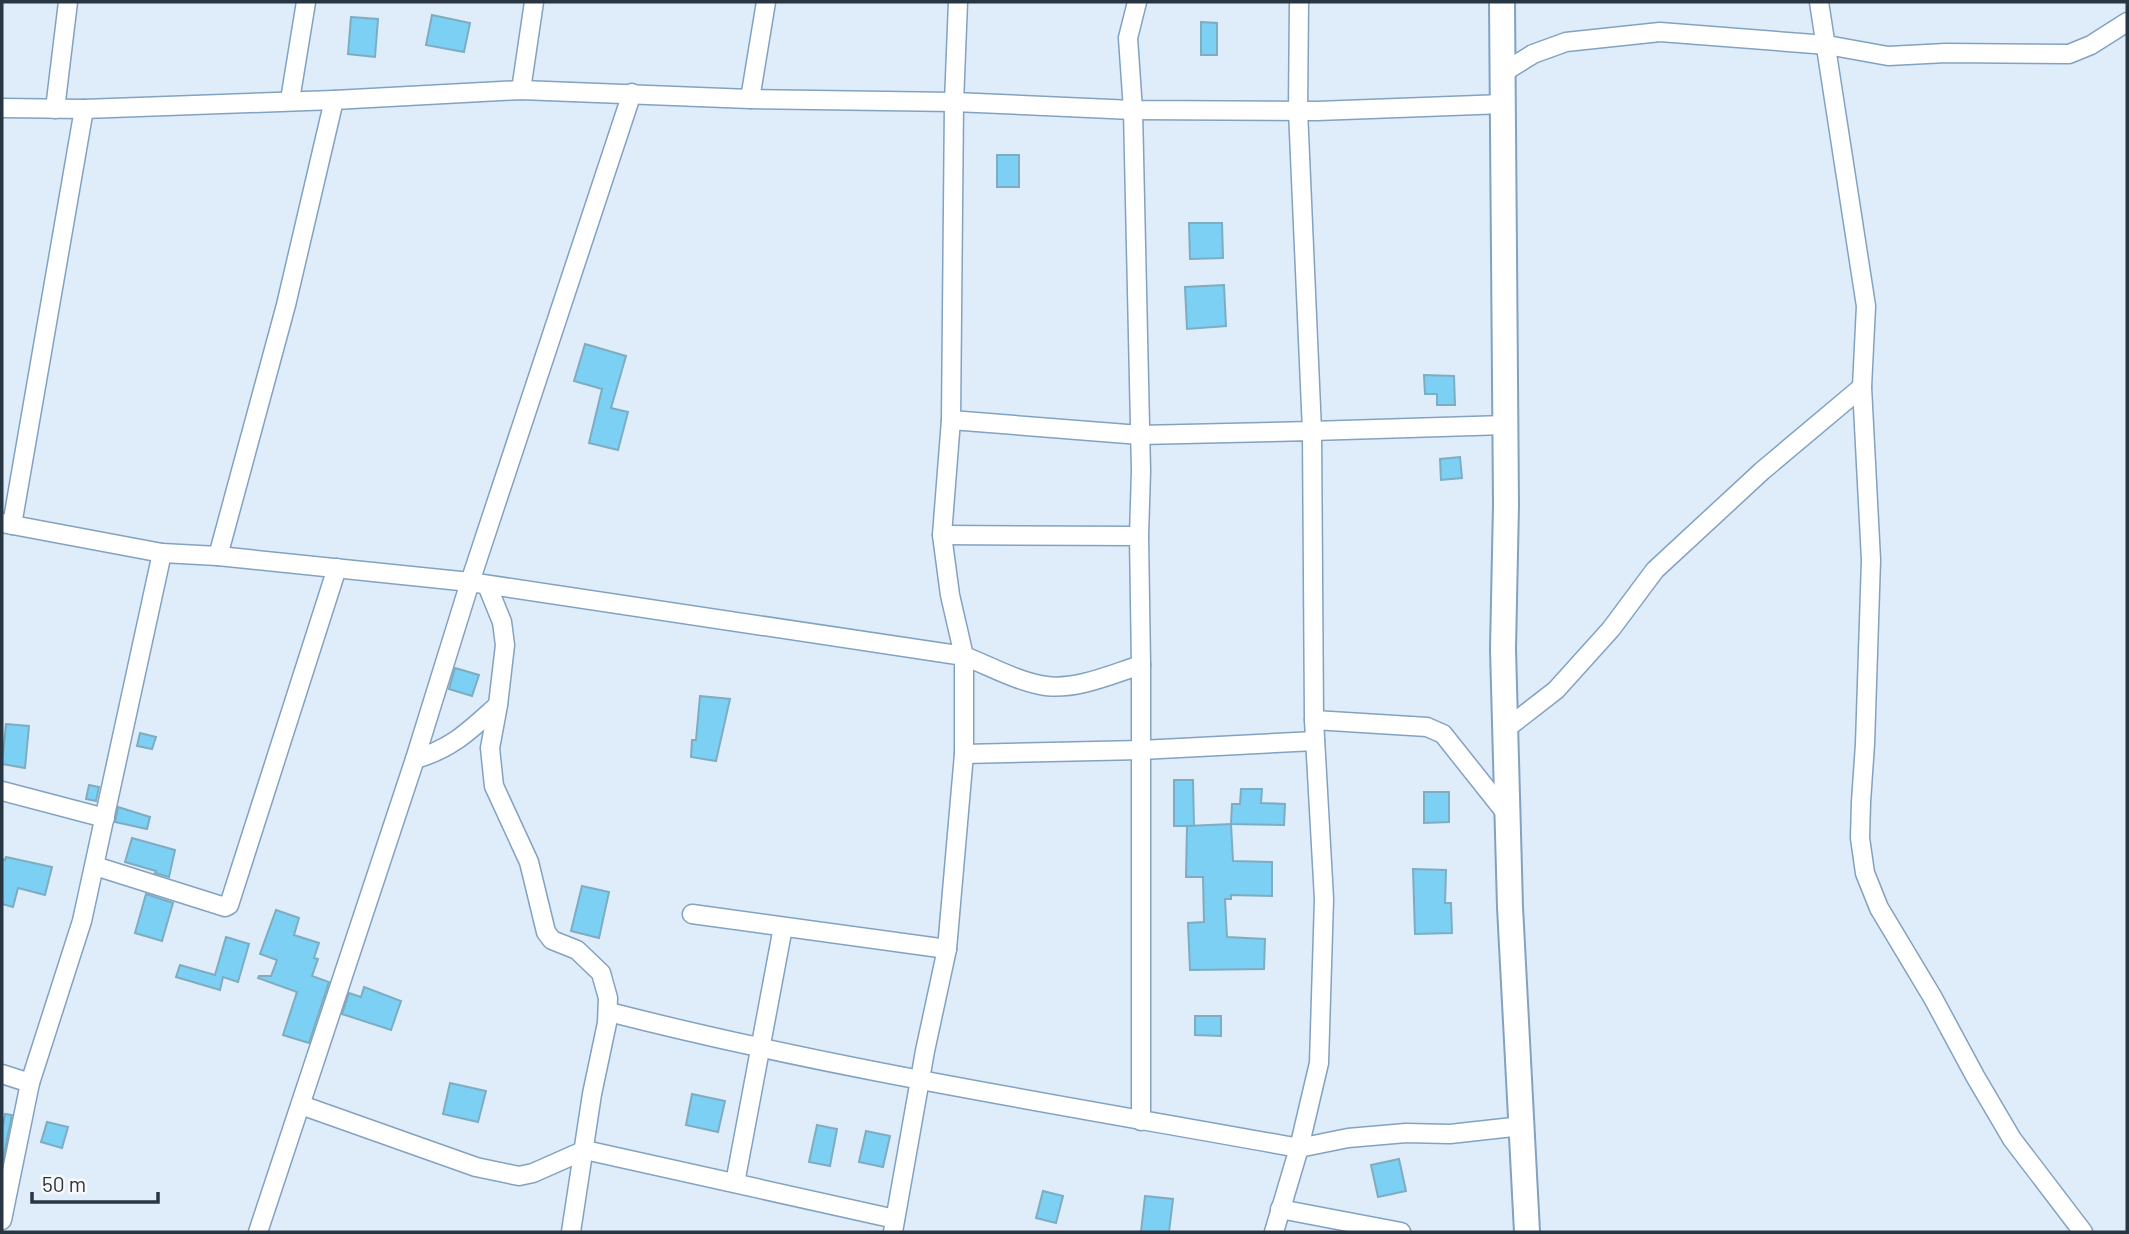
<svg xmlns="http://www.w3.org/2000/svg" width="2129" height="1234" font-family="Barlow,sans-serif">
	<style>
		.building { fill: #7cd0f4; stroke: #7eacc1; stroke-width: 2 }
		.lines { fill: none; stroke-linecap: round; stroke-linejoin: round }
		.street-casing { stroke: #82a2c1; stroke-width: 21 }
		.secondary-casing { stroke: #82a2c1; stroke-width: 28 }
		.street { stroke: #fff; stroke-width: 18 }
		.secondary { stroke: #fff; stroke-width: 24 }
	</style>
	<rect width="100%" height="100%" fill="#dfecfa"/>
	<g class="building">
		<polygon points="432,15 470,23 464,52 426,45"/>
		<polygon points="351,17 378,19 375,57 348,54"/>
		<polygon points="1201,22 1217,23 1217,55 1201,55"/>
		<rect x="997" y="155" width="22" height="32"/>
		<polygon points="1189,223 1222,223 1223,258 1190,259"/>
		<polygon points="1224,285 1226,326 1187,329 1185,287"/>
		<polygon points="585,344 626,356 611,408 628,412 618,450 589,443 602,389 574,381"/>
		<polygon points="1424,375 1454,376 1455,405 1437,405 1437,394 1425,394"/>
		<polygon points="1460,457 1462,478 1441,480 1440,459"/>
		<polygon points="455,668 479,675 472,696 449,689"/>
		<polygon points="700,696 730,699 716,761 691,757 692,740 696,740"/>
		<polygon points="6,724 29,726 25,768 2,764"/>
		<polygon points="140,733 156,737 152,749 137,746"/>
		<polygon points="1174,780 1193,780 1194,826 1174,826"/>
		<polygon points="89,785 99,787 96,801 86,799"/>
		<polygon points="1241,789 1262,789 1261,803 1285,804 1284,825 1231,824 1232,804 1240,804"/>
		<polygon points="1424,792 1449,792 1449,822 1424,823"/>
		<polygon points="118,807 150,817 147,829 115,822"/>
		<polygon points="1231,824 1233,861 1272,862 1272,896 1231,895 1231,899 1225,899 1227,937 1265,939 1264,969 1190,970 1188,923 1204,922 1203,877 1186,877 1187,826"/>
		<polygon points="132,838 175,850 169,877 155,873 156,871 125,862"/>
		<polygon points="6,857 52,867 45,895 18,888 13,907 2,904 2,859 5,860"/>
		<polygon points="1413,869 1446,870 1445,903 1451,903 1452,933 1415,934"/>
		<polygon points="582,886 609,892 599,938 571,931"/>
		<polygon points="146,894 173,903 162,941 135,933"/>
		<polygon points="276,910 299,918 294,935 319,943 314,958 318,959 312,976 329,982 309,1043 283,1035 297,992 258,978 259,976 271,976 277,960 260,954"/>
		<polygon points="226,937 249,944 238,982 223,977 220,990 176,977 180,965 215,975"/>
		<polygon points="364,987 401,1001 391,1030 342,1014 349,993 361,997"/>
		<polygon points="1195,1016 1221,1016 1221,1036 1195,1035"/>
		<polygon points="450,1083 486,1091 478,1122 443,1114"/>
		<polygon points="692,1094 725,1101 718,1132 686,1125"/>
		<polygon points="5,1114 12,1115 2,1164 2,1131"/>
		<polygon points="47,1122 68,1127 62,1148 41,1142"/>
		<polygon points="817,1125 837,1129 830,1166 809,1162"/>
		<polygon points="866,1131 890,1136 883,1167 859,1162"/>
		<polygon points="1399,1159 1406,1191 1378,1197 1371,1165"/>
		<polygon points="1043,1191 1063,1196 1056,1223 1036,1218"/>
		<polygon points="1145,1196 1173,1199 1169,1232 1141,1232"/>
	</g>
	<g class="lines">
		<g class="street-casing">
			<g id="street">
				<path d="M958,2L954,102L951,420L942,535L950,595L964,656C990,666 1018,682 1046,686C1077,690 1112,674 1141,665"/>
				<polyline points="1137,2 1128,38 1133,110 1141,471 1139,536 1141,665 1141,1121"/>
				<polyline points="1299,2 1298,110 1312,431 1505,425"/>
				<polyline points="1819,2 1866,306 1862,387 1871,560 1865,744 1861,802 1860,838 1865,873 1879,908 1933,998 1975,1076 2012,1139 2083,1232"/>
				<polyline points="1504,72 1533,54 1566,42 1660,32 1827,45 1888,56 1946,53 2069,54 2091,45 2127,22"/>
				<polyline points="521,90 534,2"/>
				<polyline points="750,99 766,2"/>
				<polyline points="290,100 306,2"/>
				<polyline points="2,108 84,109 334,100 521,90 750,99 954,102 1133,110 1317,111 1504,104"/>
				<polyline points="55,109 68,2"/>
				<polyline points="951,420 1140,435 1312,431 1314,720 1324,899 1319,1063 1299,1148 1348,1138 1406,1133 1450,1134 1522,1126"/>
				<polyline points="2,523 162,553 218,556 470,582 964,656 964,754 947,949 925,1051 893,1232"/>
				<polyline points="12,525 84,109"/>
				<polyline points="942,535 1139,536"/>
				<polyline points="218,556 286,305 334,100"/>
				<polyline points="487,585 502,622 505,645 498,705 490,748 494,786 529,862 546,932 552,940 577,950 601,973 608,998 607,1023 592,1094 571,1232"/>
				<polyline points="1314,720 1427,727 1443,734 1509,817"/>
				<polyline points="1507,728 1556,690 1611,629 1655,570 1762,471 1862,387"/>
				<polyline points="964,754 1141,750 1315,741"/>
				<path d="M415,759C452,749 470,730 498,705"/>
				<polyline points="2,791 105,818"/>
				<polyline points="95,866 225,907 229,905 337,568"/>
				<polyline points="692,914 947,949"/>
				<path d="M609,1012C836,1070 1068,1106 1299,1148L1274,1232"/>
				<polyline points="2,1074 30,1083"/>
				<polyline points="301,1105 476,1167 519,1176 533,1173 585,1150 895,1219"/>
				<polyline points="735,1183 783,927"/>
				<polyline points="1280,1209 1401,1232"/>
				<polyline points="2,1220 30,1083 82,921 162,553"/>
				<polyline points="258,1232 415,759 470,582 632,93"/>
			</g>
		</g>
		<g class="secondary-casing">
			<polyline id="secondary" points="1502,2 1506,505 1503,649 1510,907 1527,1232"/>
		</g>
		<use href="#street" class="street"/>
		<use href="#secondary" class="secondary"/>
	</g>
	<rect width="2129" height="1234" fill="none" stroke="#283542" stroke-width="7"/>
	<path d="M32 1192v10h126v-10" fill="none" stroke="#283542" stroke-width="3.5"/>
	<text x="42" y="1192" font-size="21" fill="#283542" stroke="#f8f8f8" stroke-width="5" paint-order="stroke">50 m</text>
</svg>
